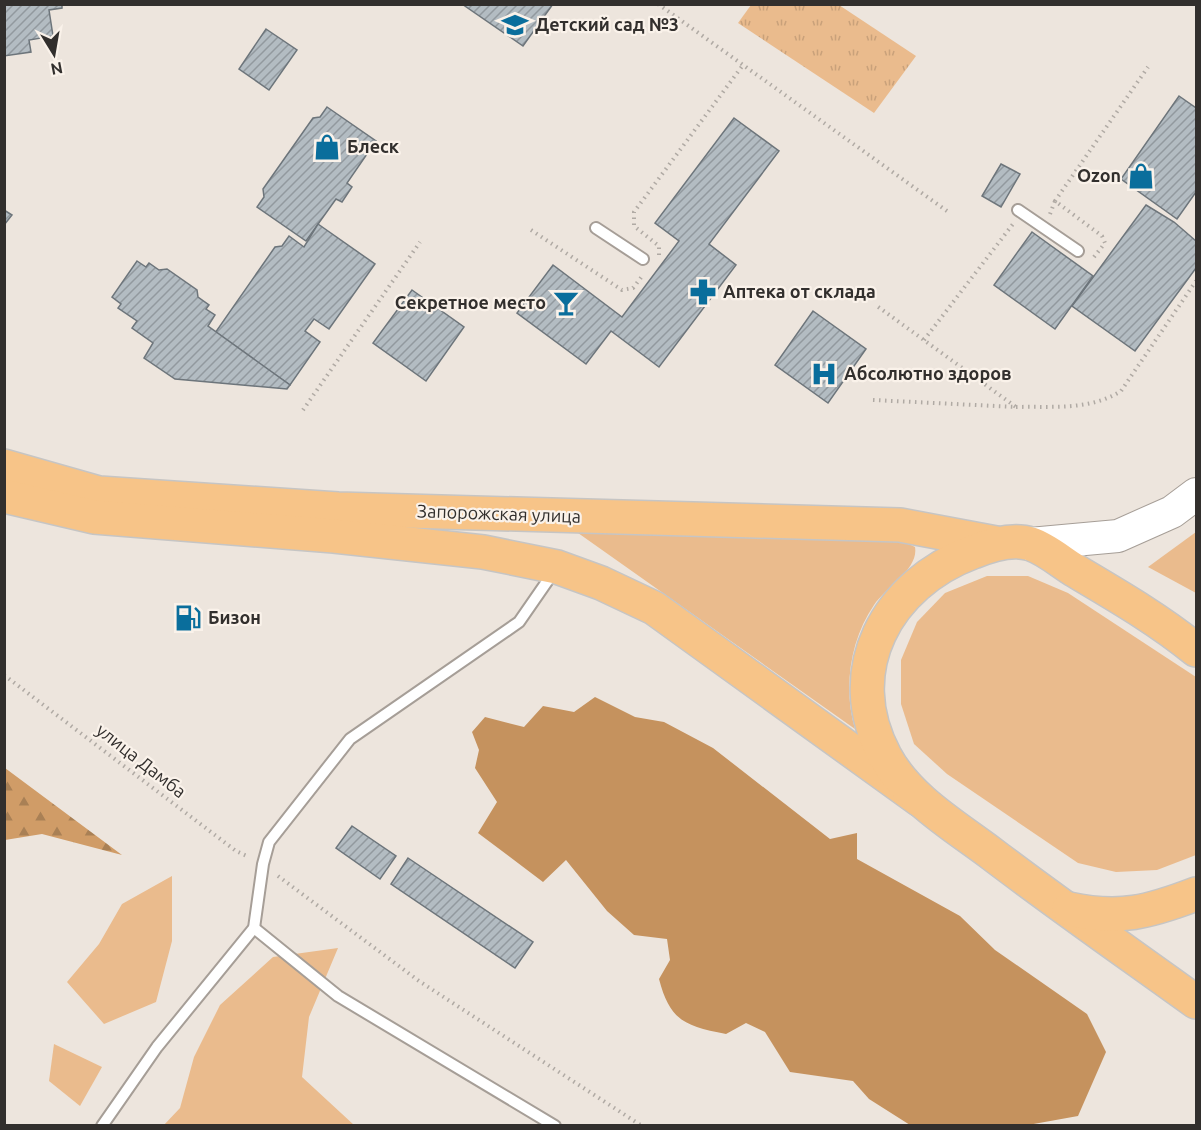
<svg xmlns="http://www.w3.org/2000/svg" width="1201" height="1130" font-family="Ubuntu,sans-serif">
	<style>
		.grass { fill: #eabb8d }
		.forest { fill: url(#forest-firs) }
		.park { fill: url(#park-tufts) }
		.water { fill: #c5925e }
		.building { fill: url(#building-hatch); stroke: #6d757b; stroke-width: 1.5 }
		.lines { fill: none; stroke-linecap: round; stroke-linejoin: round }
		.service-casing { stroke: #a69e97; stroke-width: 14 }
		.secondary-casing { stroke: #a69e97; stroke-width: 34 }
		.primary-casing { stroke: #c6c5c4; stroke-width: 36 }
		.path { stroke: #b0aaa4; stroke-width: 4; stroke-dasharray: 1.5 4.5; stroke-linecap: butt }
		.service { stroke: #fff; stroke-width: 10 }
		.secondary { stroke: #fff; stroke-width: 32 }
		.primary { stroke: #f7c488; stroke-width: 33 }
		.labels { text-anchor: middle; stroke-width: 4.5; stroke-linejoin: round; paint-order: stroke }
		.poi-label { font-size: 18px; font-weight: bold; fill: #322f2d; stroke: #faf2ea; text-anchor: start }
		.street-label { font-size: 18px; fill: #322f2d; stroke: #faf2ea }
	</style>
	<defs>
		<pattern id="forest-firs" width="22" height="20" patternUnits="userSpaceOnUse" patternTransform="scale(1.5)"><rect width="22" height="20" fill="#d09c67"/><path d="M5 1l3.5 6h-7zM16 11l3.5 6h-7z" fill="#a98055"/></pattern>
		<pattern id="park-tufts" width="24" height="20" patternUnits="userSpaceOnUse" patternTransform="scale(1.5)"><rect width="24" height="20" fill="#eabb8d"/><path d="M3 7l-1-3M5 7V3M7 7l1-3M15 17l-1-3M17 17v-4M19 17l1-3" fill="none" stroke="#c9a17a"/></pattern>
		<pattern id="building-hatch" width="6" height="6" patternUnits="userSpaceOnUse" patternTransform="scale(1.5)"><rect width="6" height="6" fill="#b3bcc2"/><path d="M-1 1l2-2M0 6l6-6M5 7l2-2" fill="none" stroke="#92999e"/></pattern>
	</defs>
	<rect width="100%" height="100%" fill="#ede5dd"/>
	<g class="grass">
		<path d="M571,528L903,541L915,547C919,569 886,587 874,605C850,640 843,688 855,729Z"/>
		<polygon points="1196,532 1196,593 1148,567"/>
		<polygon points="987,576 1028,576 1068,593 1196,677 1196,855 1157,870 1116,872 1078,863 947,774 914,744 901,704 901,660 917,622 945,593"/>
		<polygon points="172,876 172,941 156,1002 104,1024 67,982 99,944 122,904"/>
		<polygon points="338,948 309,1017 302,1077 354,1125 163,1126 180,1108 194,1057 220,1005 273,957"/>
		<polygon points="54,1044 102,1067 80,1106 49,1081"/>
	</g>
	<polygon class="forest" points="5,768 122,855 42,834 5,840"/>
	<polygon class="park" points="751,5 839,5 916,56 874,113 738,23"/>
	<path class="water" d="M595,697L635,717L664,722L713,748L830,839L857,833V859L960,916L995,950L1087,1014L1106,1052L1078,1116L1028,1125H910L869,1099L853,1081L790,1072L765,1032L746,1023L726,1034C685,1026 670,1021 659,979L670,960L667,939L634,935L607,911L566,860L543,882L478,833L497,802L475,768L479,750L472,732L485,717L524,727L543,706L574,712Z"/>
	<g class="building">
		<polygon points="4,4 62,4 62,8 49,10 53,36 29,40 31,52 4,56"/>
		<polygon points="462,4 553,4 523,46"/>
		<polygon points="266,29 297,50 269,90 239,69"/>
		<polygon points="1179,96 1196,108 1196,192 1177,219 1121,179"/>
		<polygon points="327,107 376,141 347,183 352,187 342,202 336,199 306,241 257,207 264,197 263,189 313,118 320,117"/>
		<polygon points="734,118 779,151 709,244 736,265 659,367 611,331 586,364 517,313 553,265 622,317 679,241 655,223"/>
		<polygon points="1001,164 1020,174 1001,207 982,196"/>
		<polygon points="1146,205 1174,222 1196,241 1196,268 1135,351 1072,306"/>
		<polygon points="4,210 12,215 4,225"/>
		<polygon points="318,224 375,264 329,329 314,319 305,331 320,342 290,385 215,333 275,247 282,246 289,236 304,247"/>
		<polygon points="1032,232 1093,276 1055,329 994,285"/>
		<polygon points="137,261 146,267 149,263 159,270 167,269 197,290 198,297 209,305 206,309 215,315 208,326 290,385 287,389 175,379 144,358 153,343 132,328 137,321 118,308 121,304 112,297"/>
		<polygon points="412,290 464,327 426,381 373,343"/>
		<polygon points="813,311 866,349 828,403 775,365"/>
		<polygon points="352,826 396,856 380,879 336,848"/>
		<polygon points="408,858 533,942 515,968 391,884"/>
	</g>
	<g class="lines">
		<g class="service-casing">
			<g id="service">
				<polyline points="1018,210 1078,251"/>
				<polyline points="596,228 643,259"/>
				<polyline points="254,928 338,996 555,1126"/>
				<polyline points="102,1126 157,1047 254,928 263,864 269,842 350,739 519,622 555,570"/>
			</g>
		</g>
		<g class="secondary-casing">
			<polyline id="secondary" points="1030,544 1118,536 1172,512 1196,494"/>
		</g>
		<g class="primary-casing">
			<g id="primary">
				<polyline points="4,466 99,493 338,509 900,525 996,543"/>
				<polyline points="4,496 94,517 334,536 483,552 557,567 601,583 654,608 920,800"/>
				<path d="M1196,650C1158,619 1116,595 1074,570C1061,562 1046,549 1031,544C1013,538 990,545 973,552C887,584 839,670 885,756C908,799 955,826 992,854C1059,905 1128,953 1196,1002"/>
				<path d="M1069,909C1120,920 1149,912 1196,894"/>
			</g>
		</g>
		<g class="path">
			<polyline points="658,4 947,211"/>
			<polyline points="1050,214 1055,201"/>
			<polyline points="531,230 622,290 633,288 643,275"/>
			<polyline points="659,255 659,246 634,226 634,212 743,65"/>
			<polyline points="1094,257 1105,243 1102,236 1055,201 1148,67"/>
			<polyline points="924,340 1013,224"/>
			<polyline points="873,400 1016,407 877,306"/>
			<path d="M1016,407C1053,406 1089,411 1121,391L1196,281"/>
			<polyline points="303,410 420,242"/>
			<polyline points="4,675 236,851 249,857"/>
			<polyline points="278,876 419,981 642,1126"/>
		</g>
		<use href="#service" class="service"/>
		<use href="#secondary" class="secondary"/>
		<use href="#primary" class="primary"/>
	</g>
	<defs>
		<g id="school-bare" transform="scale(2.07)"><path d="M0-5L7-2L0 1L-7-2ZM-4 1L0 2.5L4 1V4Q0 6-4 4Z" fill="#0a6e9c" stroke="#faf2ea" stroke-width="2.5" paint-order="stroke"/></g>
		<g id="shop-bare" transform="scale(2.07)"><path d="M-5-2.5h2.3a2.7 3.5 0 0 1 5.4 0H5L5.5 6h-11ZM-1.5-2.5h3a1.5 2.3 0 0 0-3 0Z" fill="#0a6e9c" stroke="#faf2ea" stroke-width="2.5" paint-order="stroke"/></g>
		<g id="pharmacy-bare" transform="scale(2.07)"><path d="M-2-6h4v4h4v4h-4v4h-4v-4h-4v-4h4Z" fill="#0a6e9c" stroke="#faf2ea" stroke-width="2.5" paint-order="stroke"/></g>
		<g id="bar-bare" transform="scale(2.07)"><path d="M-6-5H6L.8 .8V4.5H3.5V6h-7V4.5H-.8V.8Z" fill="#0a6e9c" stroke="#faf2ea" stroke-width="2.5" paint-order="stroke"/></g>
		<g id="hospital-bare" transform="scale(2.07)"><path d="M-5-5h3v3.5h4V-5h3V5h-3V1.5h-4V5h-3Z" fill="#0a6e9c" stroke="#faf2ea" stroke-width="2.5" paint-order="stroke"/></g>
		<g id="fuel-bare" transform="scale(2.07)"><path d="M-5.5-6h7V0h2V4h1.3V-2.5L3-4.5l.8-.8L6-3V5H2.5V1h-1V6h-7ZM-4.2-4.7v3.2H.2V-4.7Z" fill="#0a6e9c" stroke="#faf2ea" stroke-width="2.5" paint-order="stroke"/></g>
	</defs>
	<g fill-rule="evenodd">
		<use href="#school-bare" x="515" y="25"/>
		<use href="#shop-bare" x="327" y="147"/>
		<use href="#shop-bare" x="1141" y="176"/>
		<use href="#pharmacy-bare" x="703" y="292"/>
		<use href="#bar-bare" x="566" y="303"/>
		<use href="#hospital-bare" x="824" y="374"/>
		<use href="#fuel-bare" x="188" y="618"/>
	</g>
	<g class="labels">
		<g class="poi-label">
			<text x="535" y="31">Детский сад №3</text>
			<text x="347" y="153">Блеск</text>
			<text x="1121" y="182" text-anchor="end">Ozon</text>
			<text x="723" y="298">Аптека от склада</text>
			<text x="546" y="309" text-anchor="end">Секретное место</text>
			<text x="844" y="380">Абсолютно здоров</text>
			<text x="208" y="624">Бизон</text>
		</g>
		<g class="street-label">
			<text transform="translate(499 514) rotate(2)" y="6">Запорожская улица</text>
			<text transform="translate(141 761) rotate(38)" y="6">улица Дамба</text>
		</g>
	</g>
	<rect width="1201" height="1130" fill="none" stroke="#322f2d" stroke-width="12"/>
	<g transform="translate(54 54) rotate(169)" stroke="#faf2ea" stroke-width="4.5" paint-order="stroke">
	<path d="M0-4.5L10 22L0 15L-10 22Z" fill="#322f2d"/>
	<text y="-9" font-size="16" font-weight="bold" text-anchor="middle" fill="#322f2d">N</text>
	</g>
</svg>
